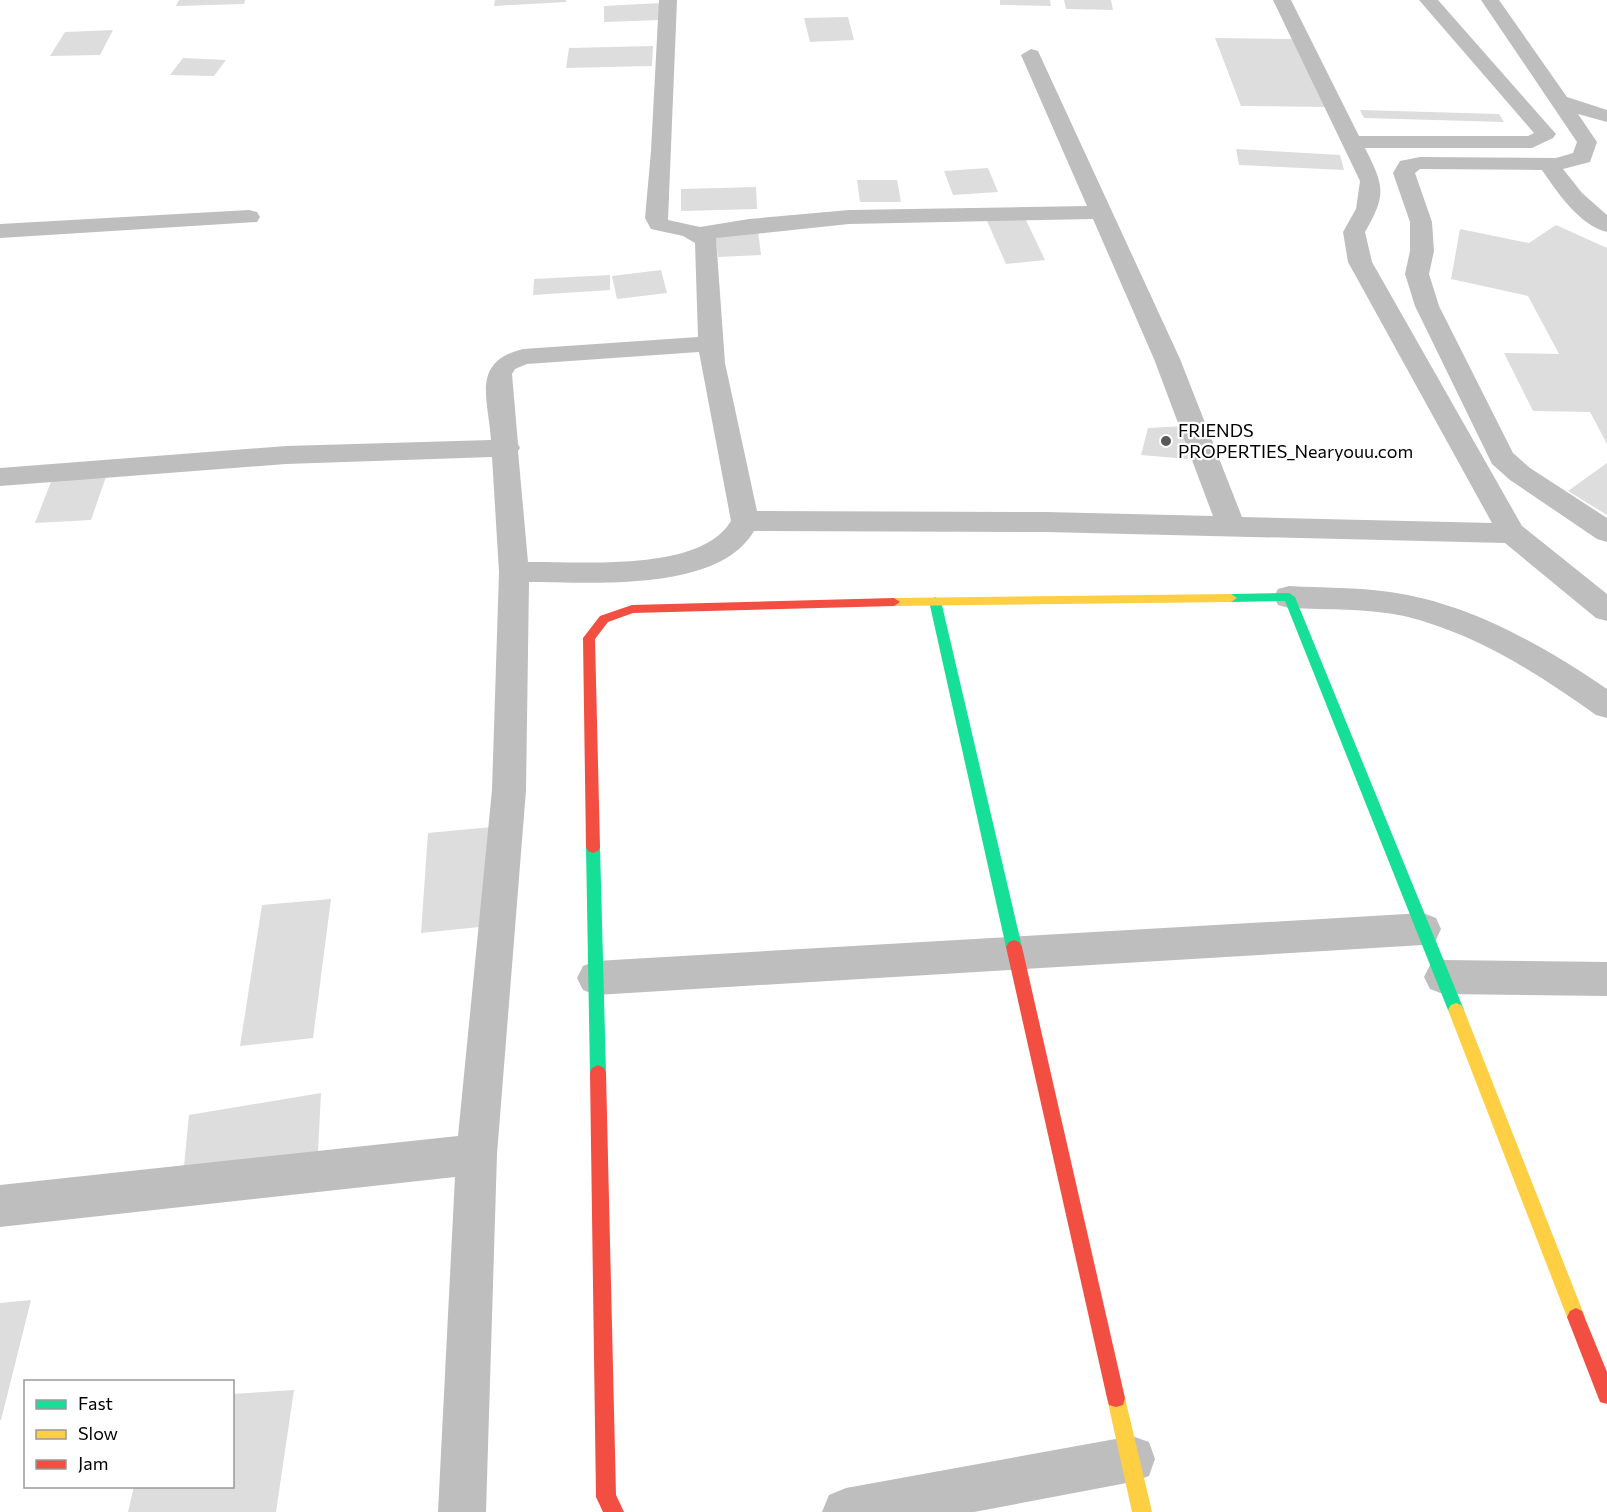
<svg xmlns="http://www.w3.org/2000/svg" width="1607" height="1512" font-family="Commissioner,sans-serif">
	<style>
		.building { fill: #ddd }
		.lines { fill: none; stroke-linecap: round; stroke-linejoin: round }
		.street { fill: #bebebe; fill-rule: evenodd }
		.fast { fill: #16e098; fill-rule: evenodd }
		.slow { fill: #ffcf43; fill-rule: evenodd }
		.jam { fill: #f24e42; fill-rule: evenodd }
		.poi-dot { fill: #595959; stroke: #fff; stroke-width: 2 }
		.labels { text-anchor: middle; stroke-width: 4.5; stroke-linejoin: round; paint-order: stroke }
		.poi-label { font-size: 18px; fill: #000; stroke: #fff; text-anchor: start }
	</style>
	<rect width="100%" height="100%" fill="#fff"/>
	<g class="building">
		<polygon points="179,0 245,0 244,4 176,6"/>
		<polygon points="495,0 566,0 566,2 494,6"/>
		<polygon points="1000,0 1050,0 1051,6 1000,5"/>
		<polygon points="1064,0 1111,0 1113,10 1066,9"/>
		<polygon points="660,3 661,20 604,22 604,6"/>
		<polygon points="848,17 854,40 810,42 804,18"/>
		<polygon points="113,30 100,55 50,56 65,32"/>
		<polygon points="1215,38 1297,39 1329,107 1241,106"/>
		<polygon points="653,46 652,66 566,68 569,48"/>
		<polygon points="183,58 226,60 214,76 170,75"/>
		<polygon points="1360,110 1499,114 1504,122 1364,118"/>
		<polygon points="1236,149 1340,155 1344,170 1239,165"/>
		<polygon points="988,168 998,192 953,195 944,171"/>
		<polygon points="857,180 897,180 901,202 860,202"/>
		<polygon points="756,187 757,209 681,211 681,189"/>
		<polygon points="1025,218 1045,260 1006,264 987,221"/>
		<polygon points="1556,225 1607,248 1607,444 1590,412 1533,411 1504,353 1559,354 1528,296 1451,279 1460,229 1529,243"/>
		<polygon points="758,231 761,255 718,257 715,233"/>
		<polygon points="661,270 667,293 617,299 612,276"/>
		<polygon points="610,275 610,290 533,295 534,279"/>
		<polygon points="1186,426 1188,459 1141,455 1148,428"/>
		<polygon points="1607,463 1607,515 1568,491"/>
		<polygon points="108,471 91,520 35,523 54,474"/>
		<polygon points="492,827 489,926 421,933 428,833"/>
		<polygon points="331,899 313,1038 240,1046 262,905"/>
		<polygon points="321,1093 318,1152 183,1176 189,1115"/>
		<polygon points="31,1300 1,1420 0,1420 0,1303"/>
		<polygon points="294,1390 276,1512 128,1512 134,1486 232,1486 232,1394"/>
	</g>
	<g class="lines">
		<g class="street">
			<path d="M659,0H677L668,220L700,227L749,219L849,210L1087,206L1021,55L1031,49L1038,51L1180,359L1242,517L1492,523L1348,262L1343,232L1356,209L1360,181L1273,0H1291L1359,136H1528L1534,133L1419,0H1438L1556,134L1553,138L1532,148H1365C1384,186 1387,194 1365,232L1372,262L1522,526L1607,594V621L1596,618L1505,543L1046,532L754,531C718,593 591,582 529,582L526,790L497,1154L486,1512H438L455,1177L0,1227V1185L458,1136L492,790L499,572L492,457L286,464L0,486V468L286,446L491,440C488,397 471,362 523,349L698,337L695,243L683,236L651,229L645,218L651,151ZM1093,219L1154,359L1213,516L1046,512L757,511L725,363L716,238L849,224ZM699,352L731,521C700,573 581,561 528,562L518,451L520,448L518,444L512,374L515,369L527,364Z"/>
			<path d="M1481,0H1499L1567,97L1607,110V122L1578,114L1597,142L1590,162L1563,169L1582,193L1607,215V232C1579,225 1558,193 1542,170L1420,169L1415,173L1432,222L1434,251L1429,274L1439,306L1513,453L1530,468L1607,518V542L1597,539L1510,480L1492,464L1415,306L1405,274L1410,251V222L1393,173L1400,161L1420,157L1556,158L1573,153L1577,142Z"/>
			<polygon points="249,210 257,212 260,217 257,222 0,238 0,224"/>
			<path d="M1289,586C1323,588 1357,587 1390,592C1469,603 1542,645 1607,689V718L1596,715C1537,673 1475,633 1404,616C1367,608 1327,610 1289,608L1278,605L1274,597L1278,589Z"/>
			<polygon points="1423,913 1436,918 1441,929 1436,940 1423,945 596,995 583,990 577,978 583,966 596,961"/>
			<polygon points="1443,960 1607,962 1607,996 1443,994 1430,989 1424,977 1430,965"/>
			<polygon points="1132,1436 1149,1442 1155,1459 1149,1476 1132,1482 974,1512 822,1512 829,1495 846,1488"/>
		</g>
		<g class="fast">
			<polygon points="1289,593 1295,597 1464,1010 1461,1015 1456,1017 1451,1015 1448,1010 1285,601 1231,602 1225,598 1231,594"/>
			<polygon points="935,597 941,601 1022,947 1019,952 1014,954 1009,952 1006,947 929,601"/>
			<polygon points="593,841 598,843 600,847 606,1073 604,1078 598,1081 592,1078 590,1073 586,847 588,843"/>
		</g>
		<g class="slow">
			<polygon points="1231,594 1237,598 1231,602 894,606 888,602 894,598"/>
			<polygon points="1456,1003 1461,1005 1464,1010 1585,1317 1582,1323 1576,1326 1570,1323 1567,1317 1448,1010 1451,1005"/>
			<polygon points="1116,1389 1123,1391 1125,1398 1152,1512 1132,1512 1107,1398 1109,1391"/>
		</g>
		<g class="jam">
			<polygon points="894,598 900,602 894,606 633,613 608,622 595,639 600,847 598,851 593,853 588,851 586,847 583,638 600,616 632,605"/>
			<polygon points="1014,940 1019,942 1022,947 1125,1398 1123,1405 1116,1407 1109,1405 1107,1398 1006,947 1009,942"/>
			<polygon points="598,1065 604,1068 606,1073 616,1495 624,1512 603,1512 596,1497 590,1073 592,1068"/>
			<polygon points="1576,1308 1582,1311 1607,1372 1607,1404 1600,1402 1567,1317 1570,1311"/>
		</g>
	</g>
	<circle class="poi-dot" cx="1166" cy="441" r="6"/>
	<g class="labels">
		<g class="poi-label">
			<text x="1178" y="437">FRIENDS<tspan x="1178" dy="21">PROPERTIES_Nearyouu.com</tspan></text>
		</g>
	</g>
	<rect x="24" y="1380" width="210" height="108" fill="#ffffff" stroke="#999999" stroke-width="1.5"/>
	<rect x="36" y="1400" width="30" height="9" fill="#16e098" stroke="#999999" stroke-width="1.5"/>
	<text x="78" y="1410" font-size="18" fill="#000000">Fast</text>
	<rect x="36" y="1430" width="30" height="9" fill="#ffcf43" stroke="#999999" stroke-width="1.5"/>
	<text x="78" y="1440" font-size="18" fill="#000000">Slow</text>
	<rect x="36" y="1460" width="30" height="9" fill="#f24e42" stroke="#999999" stroke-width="1.5"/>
	<text x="78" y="1470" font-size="18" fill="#000000">Jam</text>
</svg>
